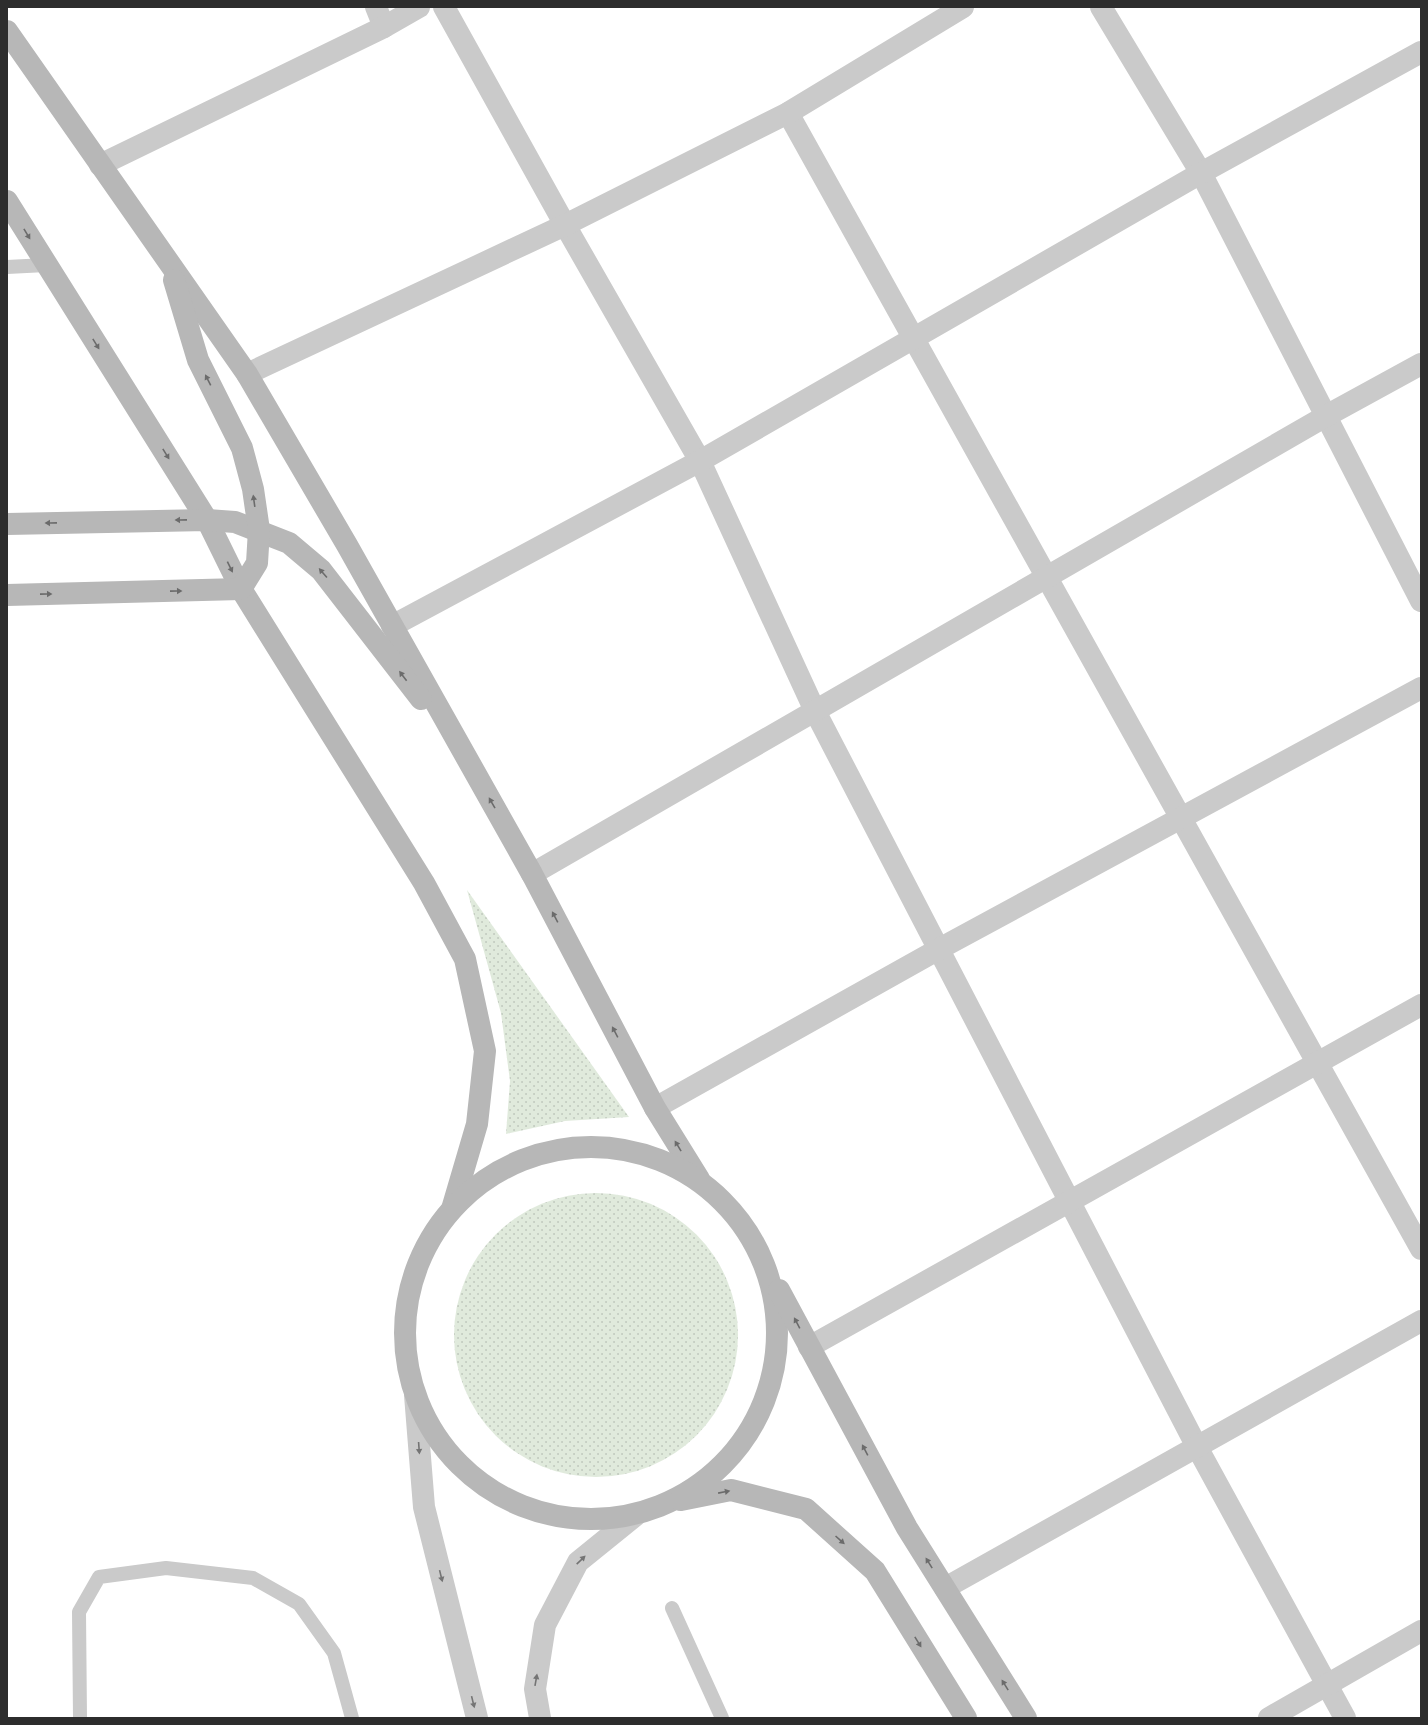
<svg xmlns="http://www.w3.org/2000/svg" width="1428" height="1725" font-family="'Asap Condensed',sans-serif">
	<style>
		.grass { fill: url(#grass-dots) }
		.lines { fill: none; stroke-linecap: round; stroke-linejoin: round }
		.service { stroke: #cacaca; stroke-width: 14 }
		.minor { stroke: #cacaca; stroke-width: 22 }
		.tertiary { stroke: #cacaca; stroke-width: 22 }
		.secondary { stroke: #b7b7b7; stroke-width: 22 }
		.oneway { fill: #6b6b6b }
		.oneway2 { fill: #747474 }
	</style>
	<defs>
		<pattern id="grass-dots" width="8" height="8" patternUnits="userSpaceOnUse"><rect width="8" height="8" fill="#e0eadc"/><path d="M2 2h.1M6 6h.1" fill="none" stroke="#c0c9bd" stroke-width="1.8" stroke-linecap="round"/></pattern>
	</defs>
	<rect width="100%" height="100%" fill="#fff"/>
	<g class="grass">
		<polygon points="467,890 629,1117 565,1121 506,1134 510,1081 501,1013"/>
		<circle cx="596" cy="1335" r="142"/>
	</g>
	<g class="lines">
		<g class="service">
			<polyline points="7,267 46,265"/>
			<polyline points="672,1608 722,1718"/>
			<polyline points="80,1718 79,1612 99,1577 166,1568 253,1578 299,1604 334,1653 352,1718"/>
		</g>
		<g class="minor">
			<polyline points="376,7 384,27"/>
			<polyline points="444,7 565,225 700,461 815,711 1197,1447 1345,1718"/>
			<polyline points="1101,7 1201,173 1421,601"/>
			<polyline points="788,113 1421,1249"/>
			<polyline points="100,165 384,27 419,7"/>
			<polyline points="247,374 565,225 788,113 963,7"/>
			<polyline points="392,626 700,461 1201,173 1421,52"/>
			<polyline points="532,874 1326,416 1421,364"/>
			<polyline points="655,1108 939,949 1421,688"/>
			<polyline points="809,1347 1421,1005"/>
			<polyline points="945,1588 1421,1321"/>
			<polyline points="1269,1718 1421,1631"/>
		</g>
		<g class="tertiary">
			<polyline points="415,1395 424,1507 477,1718"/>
			<polyline points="540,1718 535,1689 545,1625 578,1562 636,1515"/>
		</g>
		<g class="secondary">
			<polyline points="7,31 247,374 347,545 532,874 655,1108 699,1179"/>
			<polyline points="7,201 207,520 241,589 424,883 465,959 485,1051 477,1124 452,1209"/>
			<polyline points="7,524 207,520 235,522 289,543 321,570 421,699"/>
			<polyline points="7,595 241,589 257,563 259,530 253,489 242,448 198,360 174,280"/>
			<circle cx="591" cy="1333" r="186"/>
			<polyline points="779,1290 907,1528 1026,1718"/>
			<polyline points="681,1500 731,1490 806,1509 875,1571 966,1718"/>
		</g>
	</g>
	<defs><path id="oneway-solid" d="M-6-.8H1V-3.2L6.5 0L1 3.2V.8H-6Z"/></defs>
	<g class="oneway">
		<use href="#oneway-solid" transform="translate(27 234) rotate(59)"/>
		<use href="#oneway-solid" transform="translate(96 344) rotate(58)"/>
		<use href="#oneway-solid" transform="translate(208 380) rotate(-117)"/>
		<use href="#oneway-solid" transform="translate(166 454) rotate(58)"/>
		<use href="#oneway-solid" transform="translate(254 501) rotate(-98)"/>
		<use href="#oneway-solid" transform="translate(181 520) rotate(179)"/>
		<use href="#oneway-solid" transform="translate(51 523) rotate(179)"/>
		<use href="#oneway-solid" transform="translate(230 567) rotate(64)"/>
		<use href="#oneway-solid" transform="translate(323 573) rotate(-131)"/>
		<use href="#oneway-solid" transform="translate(176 591) rotate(-1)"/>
		<use href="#oneway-solid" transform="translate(46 594) rotate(-1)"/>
		<use href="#oneway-solid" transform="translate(403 676) rotate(-127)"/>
		<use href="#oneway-solid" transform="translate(492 803) rotate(-120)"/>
		<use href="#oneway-solid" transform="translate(555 917) rotate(-118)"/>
		<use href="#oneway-solid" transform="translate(615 1032) rotate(-118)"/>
		<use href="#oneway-solid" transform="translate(678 1146) rotate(-121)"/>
		<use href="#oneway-solid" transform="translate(797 1323) rotate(-118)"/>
		<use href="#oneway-solid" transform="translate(865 1450) rotate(-118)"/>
		<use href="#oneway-solid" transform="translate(724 1492) rotate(-11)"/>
		<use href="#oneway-solid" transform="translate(840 1540) rotate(42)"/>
		<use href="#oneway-solid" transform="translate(929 1563) rotate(-122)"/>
		<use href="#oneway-solid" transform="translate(918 1642) rotate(58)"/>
		<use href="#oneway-solid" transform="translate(1005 1685) rotate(-122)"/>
	</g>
	<g class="oneway2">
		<use href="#oneway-solid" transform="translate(419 1448) rotate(86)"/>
		<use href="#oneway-solid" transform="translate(581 1560) rotate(-44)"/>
		<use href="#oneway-solid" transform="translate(441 1576) rotate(76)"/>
		<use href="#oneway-solid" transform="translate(536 1680) rotate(-80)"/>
		<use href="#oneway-solid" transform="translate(473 1702) rotate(76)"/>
	</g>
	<rect width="1428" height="1725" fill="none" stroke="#2d2d2d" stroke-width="16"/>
</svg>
